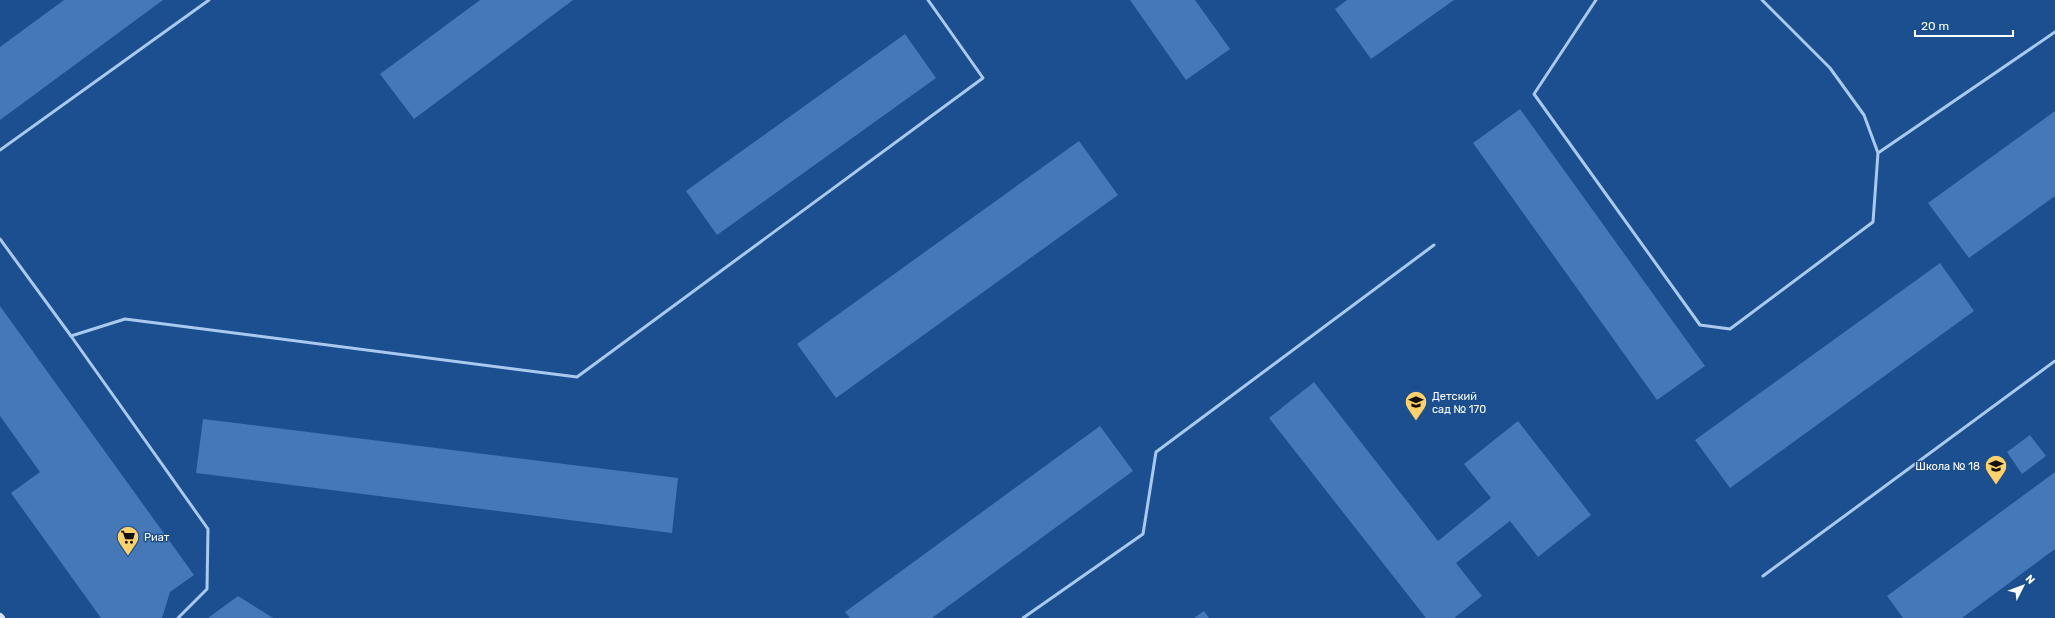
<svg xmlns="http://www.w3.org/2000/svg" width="2055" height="618" font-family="Rubik,sans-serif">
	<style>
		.building { fill: #4478b7 }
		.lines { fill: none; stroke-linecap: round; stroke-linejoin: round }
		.lane { stroke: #a9c9ee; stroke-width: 3 }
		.secondary { stroke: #d6e6fa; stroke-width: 8 }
		.labels { text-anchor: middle; stroke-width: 3; stroke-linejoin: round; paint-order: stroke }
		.poi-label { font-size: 11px; fill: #fff; stroke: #1b4f8f; text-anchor: start }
	</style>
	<rect width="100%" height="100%" fill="#1b4f8f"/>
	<g class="building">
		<polygon points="64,0 163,0 0,120 0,47"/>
		<polygon points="480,0 573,0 414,119 380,74"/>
		<polygon points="1130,0 1195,0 1230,49 1186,80"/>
		<polygon points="1347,0 1454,0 1371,59 1335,9"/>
		<polygon points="905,34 936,78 717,235 686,191"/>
		<polygon points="1520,109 1705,366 1657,400 1473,143"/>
		<polygon points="2055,111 2055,196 1969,258 1928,203"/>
		<polygon points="1079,141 1118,195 836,398 797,344"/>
		<polygon points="1940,263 1974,311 1730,488 1695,440"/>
		<polygon points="0,306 194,575 170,592 162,618 101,618 11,493 40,472 0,416"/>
		<polygon points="1314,382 1438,541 1491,498 1464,464 1518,421 1591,515 1538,557 1510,521 1456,563 1482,596 1454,618 1426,618 1269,418"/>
		<polygon points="203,419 678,478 672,533 196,473"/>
		<polygon points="1100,426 1133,471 932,618 850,618 845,612"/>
		<polygon points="2030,435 2046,456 2022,474 2007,452"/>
		<polygon points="2055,472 2055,549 1962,618 1903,618 1887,596"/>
		<polygon points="238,596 273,618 208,618"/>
		<polygon points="1204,611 1209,618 1194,618"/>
	</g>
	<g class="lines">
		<g class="lane">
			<polyline points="1596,0 1534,94 1700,325 1730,329 1873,222 1878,153 2055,32"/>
			<polyline points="1762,0 1830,68 1864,115 1878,153"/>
			<polyline points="0,150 209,0"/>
			<polyline points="0,239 71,336"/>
			<polyline points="1763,576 2055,361"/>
			<polyline points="178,618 207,589 208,529 71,336 125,319 577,377 983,78 928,0"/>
			<polyline points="1023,618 1143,534 1156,452 1434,245"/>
		</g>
		<polyline class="secondary" points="0,617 1,618"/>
	</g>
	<defs>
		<g id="school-pin" transform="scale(1.15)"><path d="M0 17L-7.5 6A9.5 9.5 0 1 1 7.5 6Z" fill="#ffd166" stroke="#1b4f8f"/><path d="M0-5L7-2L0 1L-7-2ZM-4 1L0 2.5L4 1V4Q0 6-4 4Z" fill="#111"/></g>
		<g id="supermarket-pin" transform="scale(1.15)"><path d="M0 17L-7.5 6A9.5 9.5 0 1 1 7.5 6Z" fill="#ffd166" stroke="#1b4f8f"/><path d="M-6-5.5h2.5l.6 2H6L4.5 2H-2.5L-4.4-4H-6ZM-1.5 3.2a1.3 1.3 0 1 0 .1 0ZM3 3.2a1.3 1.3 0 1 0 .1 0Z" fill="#111"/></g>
	</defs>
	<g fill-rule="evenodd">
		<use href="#school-pin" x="1416" y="402"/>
		<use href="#school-pin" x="1996" y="466"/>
		<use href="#supermarket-pin" x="128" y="537"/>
	</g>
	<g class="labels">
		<g class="poi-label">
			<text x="1432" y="400">Детский<tspan x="1432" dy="13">сад № 170</tspan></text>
			<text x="1980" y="470" text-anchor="end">Школа № 18</text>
			<text x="144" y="541">Риат</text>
		</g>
	</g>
	<g transform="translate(2023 586) rotate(48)" stroke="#1b4f8f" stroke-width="3" paint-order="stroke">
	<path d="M0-3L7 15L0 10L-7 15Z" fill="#ffffff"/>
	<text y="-6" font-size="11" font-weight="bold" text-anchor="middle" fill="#ffffff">N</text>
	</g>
	<path d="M1915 30v6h98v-6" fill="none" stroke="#ffffff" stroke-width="2"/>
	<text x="1921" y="30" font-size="12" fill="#ffffff" stroke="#1b4f8f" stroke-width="3" paint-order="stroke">20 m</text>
</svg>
